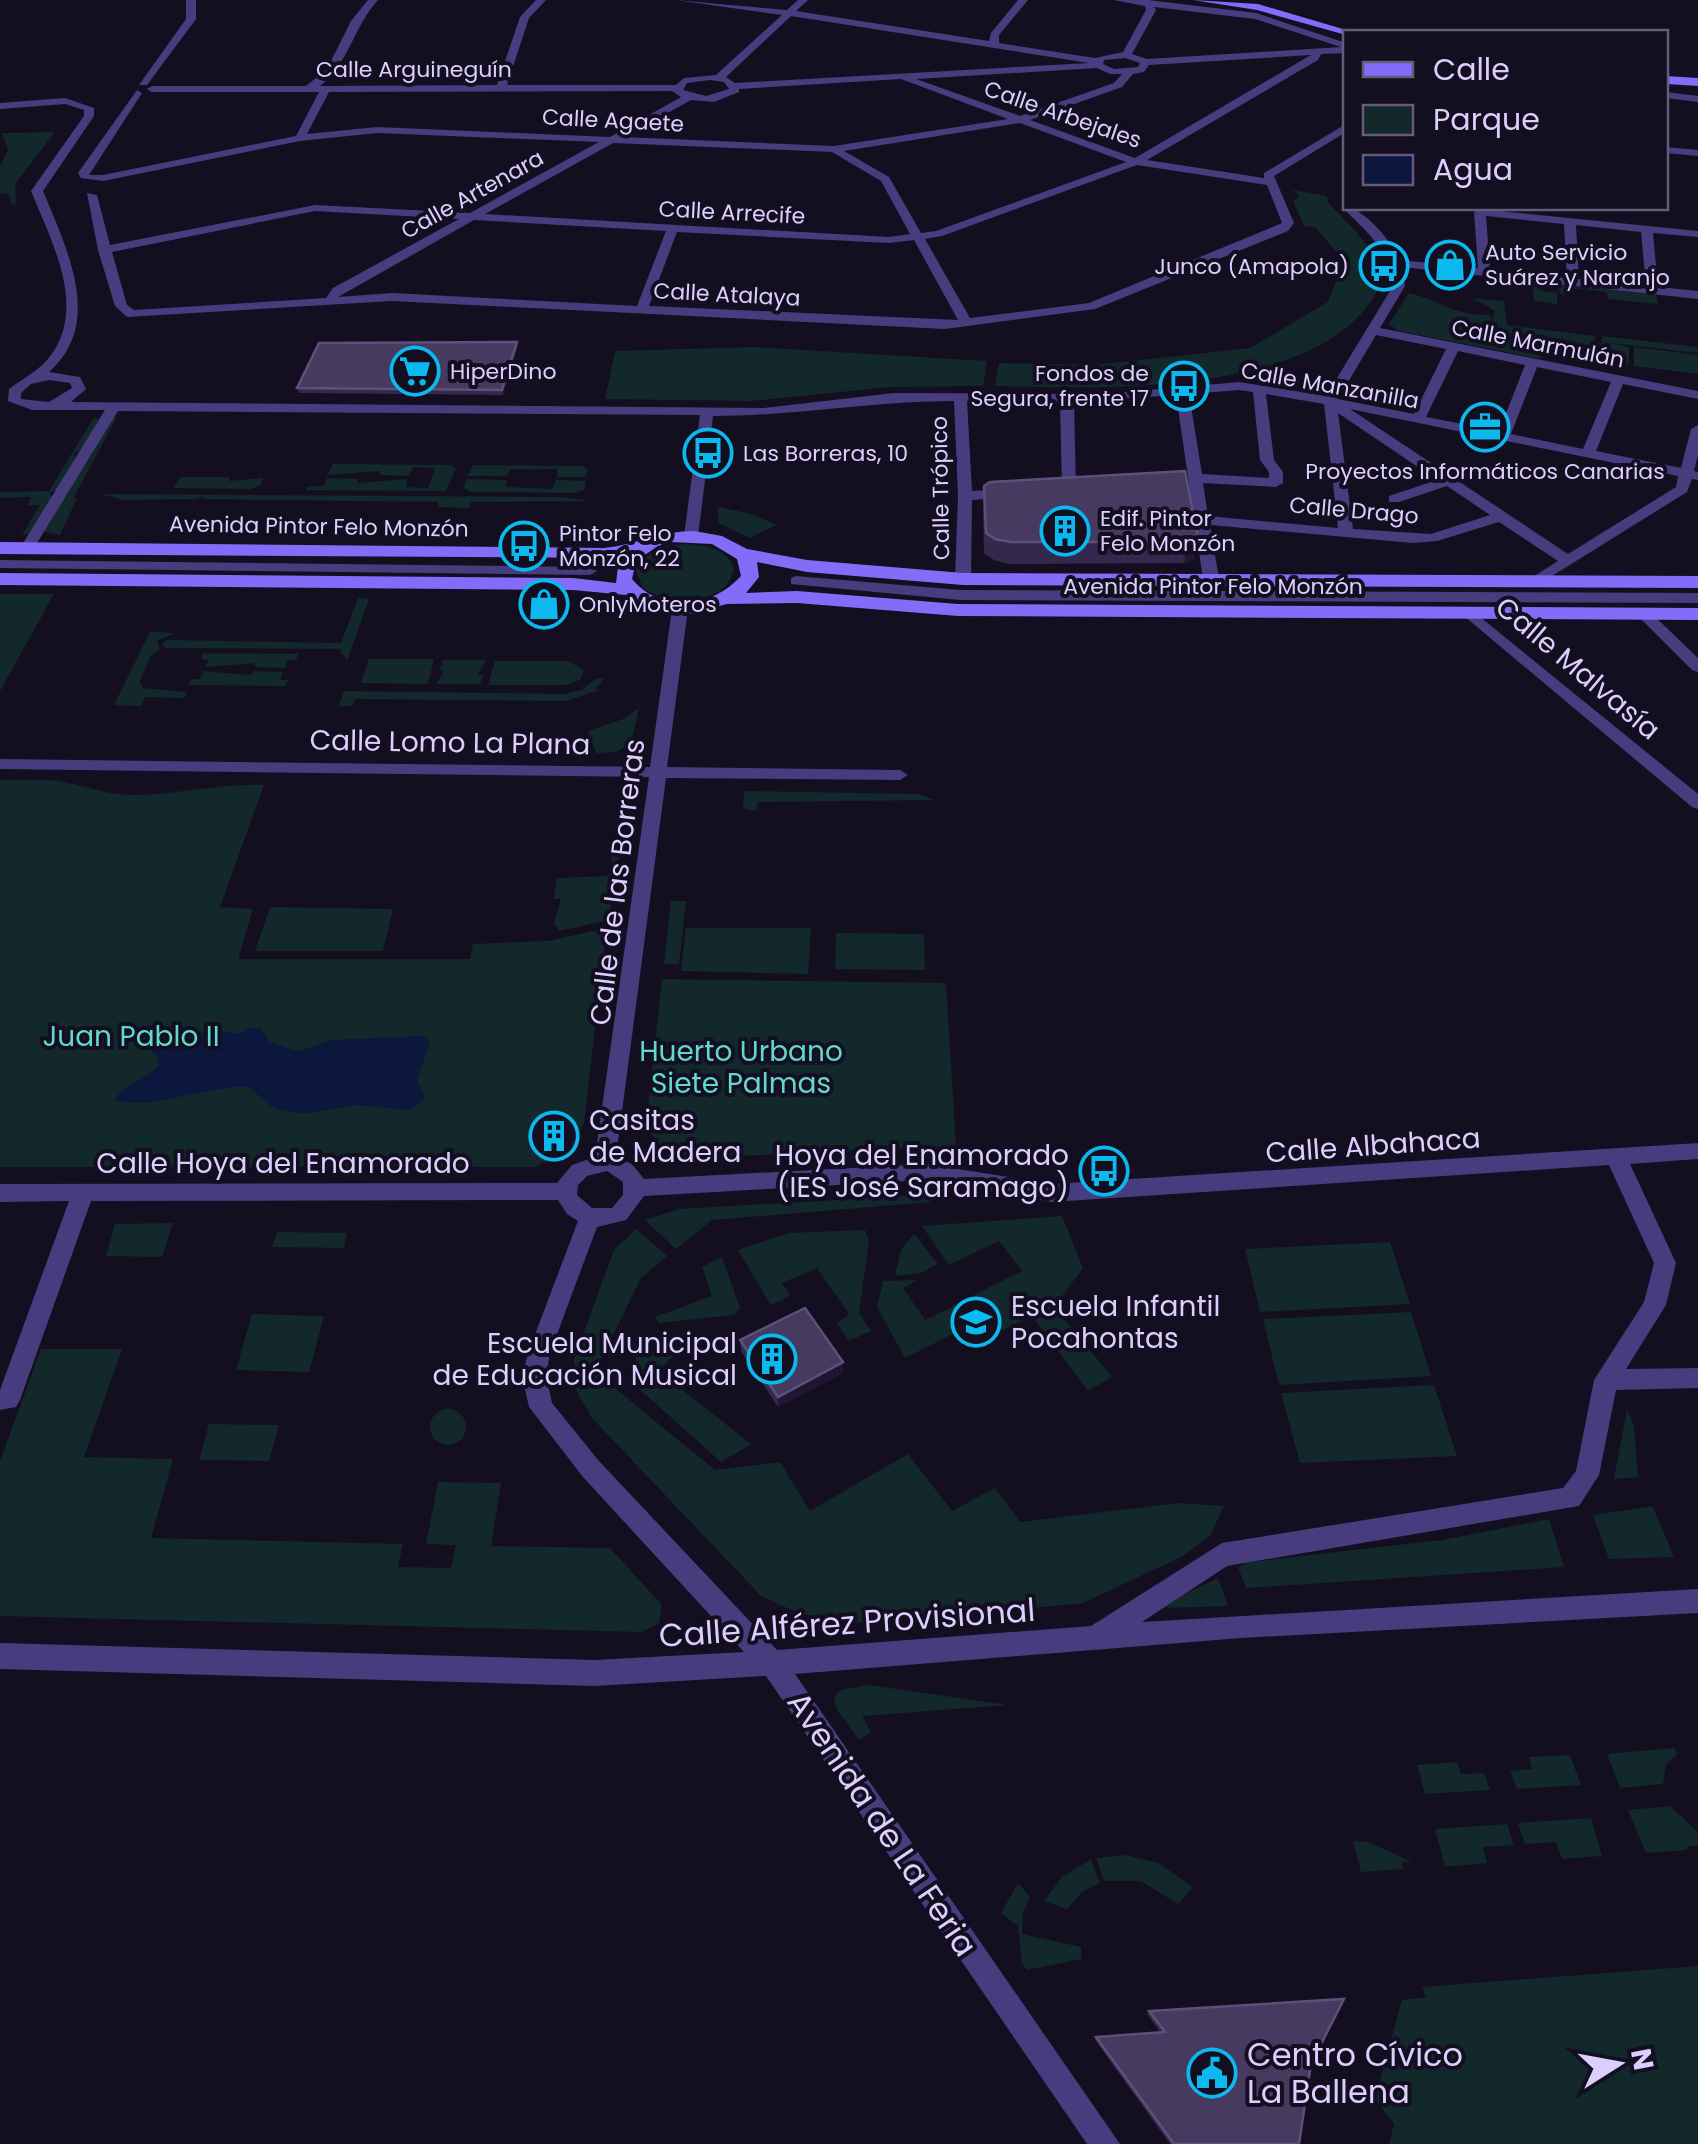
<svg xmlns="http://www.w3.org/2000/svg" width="1698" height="2144" font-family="Poppins,sans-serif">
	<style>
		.green { fill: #12282b }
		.water { fill: #0c173d }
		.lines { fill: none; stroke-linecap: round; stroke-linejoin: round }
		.street { fill: #473c7e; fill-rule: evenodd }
		.secondary { fill: #826cf8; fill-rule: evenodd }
		.wall { fill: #35284e }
		.shaded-wall { fill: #201634 }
		.building { fill: #463a61; stroke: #5e5179; stroke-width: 2.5 }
		.labels { text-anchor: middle; stroke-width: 8; stroke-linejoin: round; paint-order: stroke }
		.far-street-label { font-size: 22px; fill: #dbd0fd; stroke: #140e21 }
		.far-poi-label { font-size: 22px; fill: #dbd0fd; stroke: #140e21; text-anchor: start }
		.street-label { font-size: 28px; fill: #dbd0fd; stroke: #140e21 }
		.park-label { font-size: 28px; fill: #60d9cb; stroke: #140e21 }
		.poi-label { font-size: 28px; fill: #dbd0fd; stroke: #140e21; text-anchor: start }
		.near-street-label { font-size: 32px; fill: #dbd0fd; stroke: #140e21 }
		.near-poi-label { font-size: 32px; fill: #dbd0fd; stroke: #140e21; text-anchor: start }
	</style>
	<rect width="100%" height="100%" fill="#140e21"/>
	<g class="green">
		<polygon points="55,132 15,184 16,204 12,205 8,193 0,194 0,166 8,150 2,133"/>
		<path d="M1287,189L1327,196L1328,202C1343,220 1374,245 1379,268C1383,284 1375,297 1365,309C1297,395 1095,389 995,386L999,363L1095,365L1250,348L1328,302L1344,261L1315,227L1304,226L1293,201L1299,198L1296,192Z"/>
		<polygon points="1533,281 1656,295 1658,304 1608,299 1607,292 1571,288 1570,295 1560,294 1559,287 1542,285 1542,291 1557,293 1557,304 1534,301"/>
		<path d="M1409,293C1444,302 1452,315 1491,315V325L1495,311L1472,298L1504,301L1507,325L1595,336V342L1602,343V336L1698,347V353L1610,343L1629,347V365L1544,354V335H1541V359L1399,331L1389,324Z"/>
		<polygon points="755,347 987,361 983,386 890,387 751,401 605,399 615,351"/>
		<polygon points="1634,347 1698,355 1698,374 1634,366"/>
		<polygon points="94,417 99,420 82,449 74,454 76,458 58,489 50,493 52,499 32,532 22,535 40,505 28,505 31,497 0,498 0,492 49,491"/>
		<polygon points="117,417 74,497 77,498 60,535 41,531 60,499 70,493 67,489 93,454 91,450 108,420"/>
		<polygon points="333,464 451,465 456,468 446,491 306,490 306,487 323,486 327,478 357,479 357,483 408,479 406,487 428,488 435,468 413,467 409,476 380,475 379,471 327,475"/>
		<polygon points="473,465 583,466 588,469 586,477 557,477 557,469 510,469 507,476 467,476"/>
		<polygon points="180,477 229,477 229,481 263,478 260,485 251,489 174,488"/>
		<polygon points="466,479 507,480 506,487 552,489 556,480 586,481 584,490 575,493 471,492 464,488"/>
		<polygon points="100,494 559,497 591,501 471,502 469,508 437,507 438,502 203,499 203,496 196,499 124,500"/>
		<polygon points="718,507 752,514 776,525 750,538 718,523"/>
		<path d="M685,544C705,545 727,548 734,569C726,607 669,606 643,588L636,571C645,551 664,546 685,544Z"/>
		<polygon points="0,594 54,594 0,691"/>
		<polygon points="358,598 369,599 326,720 347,660 339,649 165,648 161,644 167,640 341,643"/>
		<polygon points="150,632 175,633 157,641 160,650 150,657 140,681 143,688 187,692 184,698 145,697 141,706 114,705"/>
		<polygon points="203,653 298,654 296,660 287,660 285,668 255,667 255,663 205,667 209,660 201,659"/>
		<polygon points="369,659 434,659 428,684 361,683"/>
		<polygon points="443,660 486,660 478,674 483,675 480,684 436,684 444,671 440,670"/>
		<polygon points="495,661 569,661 584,671 580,680 566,685 488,685"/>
		<polygon points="204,671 250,675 253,671 283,672 280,680 288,680 285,686 189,685 191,679 200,679"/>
		<polygon points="597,678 604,678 596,688 599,690 567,701 355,699 352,706 339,706 344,691 564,694 582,690"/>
		<polygon points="639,708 631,743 616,752 596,753 588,731 623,719"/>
		<path d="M0,780C20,781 43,778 63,782C86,786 107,795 132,795C177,795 220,783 264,785L220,907L253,909L238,959H470L473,944L548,941L607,928L584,1122L575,1143L536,1167H0Z"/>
		<polygon points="744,791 918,794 934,800 758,802 756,811 743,808"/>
		<polygon points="613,853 619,853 609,920 559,931 554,924 561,899 554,899 557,878 609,876"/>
		<polygon points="671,901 686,901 679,964 664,964"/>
		<polygon points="270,907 393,909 383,951 255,951"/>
		<polygon points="686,928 811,928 808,974 681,971"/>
		<polygon points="836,933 924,934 925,970 835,969"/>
		<polygon points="662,979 946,983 956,1146 694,1158 661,1148 646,1126"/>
		<polygon points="923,1195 931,1202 712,1220 676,1249 645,1220 679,1209"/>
		<polygon points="1062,1216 1083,1268 1054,1307 1112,1377 1088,1391 1032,1316 1001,1331 974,1295 1022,1271 999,1241 949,1265 922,1226"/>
		<polygon points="173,1223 162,1257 106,1256 115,1224"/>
		<polygon points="636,1229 667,1256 641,1278 595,1372 715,1470 780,1462 810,1511 908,1454 952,1511 995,1488 1020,1522 1178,1503 1224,1506 1210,1536 1183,1556 1083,1603 980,1613 975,1606 848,1624 798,1613 761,1596 592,1418 574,1387 574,1359 614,1250"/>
		<polygon points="865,1230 869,1241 859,1313 871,1331 849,1341 837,1323 849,1314 817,1268 782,1283 790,1296 771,1305 738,1250 788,1233"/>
		<polygon points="277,1232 347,1233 344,1248 272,1247"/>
		<polygon points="914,1234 938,1264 921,1273 895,1276 901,1250"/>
		<polygon points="1390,1242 1410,1304 1260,1312 1245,1249"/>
		<polygon points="722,1257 740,1308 734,1315 659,1323 655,1317 712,1296 702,1267"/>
		<polygon points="918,1280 903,1288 925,1320 956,1305 966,1320 953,1326 957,1332 905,1358 877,1307 883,1281"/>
		<polygon points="1411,1312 1431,1376 1279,1385 1263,1319"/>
		<polygon points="252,1314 324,1316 309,1372 236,1370"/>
		<polygon points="41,1349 122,1349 84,1457 173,1459 151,1538 403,1544 398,1567 451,1568 456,1545 426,1544 438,1482 501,1483 491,1546 610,1548 662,1605 659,1623 642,1632 0,1616 0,1461"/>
		<polygon points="668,1349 677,1352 658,1371 751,1444 721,1462 628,1379 639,1351"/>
		<polygon points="1434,1385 1457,1456 1300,1463 1281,1393"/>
		<circle cx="448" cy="1427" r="18"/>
		<polygon points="1627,1410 1634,1426 1638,1477 1614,1479"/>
		<polygon points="209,1424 279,1425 269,1461 199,1460"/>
		<polygon points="1647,1507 1653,1507 1674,1557 1609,1559 1593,1515"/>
		<polygon points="1549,1519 1564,1567 1246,1588 1238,1567 1249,1562 1442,1540"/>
		<polygon points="1218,1578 1228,1606 1167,1608 1167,1603"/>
		<polygon points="869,1685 1008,1705 862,1716 871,1732 859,1740 836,1708 834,1697 841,1690"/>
		<polygon points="1674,1748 1677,1754 1666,1765 1663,1784 1620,1788 1607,1754"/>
		<polygon points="1570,1755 1581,1785 1517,1789 1510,1771 1532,1769 1529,1757"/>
		<polygon points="1457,1762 1461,1774 1484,1773 1490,1790 1425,1794 1417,1765"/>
		<polygon points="1670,1806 1698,1832 1698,1846 1687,1846 1687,1850 1646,1853 1628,1810"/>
		<polygon points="1591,1818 1602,1856 1562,1859 1556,1842 1525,1844 1518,1823"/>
		<polygon points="1507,1824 1514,1845 1483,1847 1487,1863 1445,1867 1435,1829"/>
		<polygon points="1353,1841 1368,1842 1412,1862 1402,1862 1403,1869 1361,1872"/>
		<polygon points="1124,1855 1158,1863 1193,1887 1178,1904 1141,1881 1104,1881 1096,1858"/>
		<polygon points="1091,1859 1100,1883 1082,1892 1067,1909 1044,1901 1062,1877"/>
		<polygon points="1018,1883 1030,1897 1023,1913 1022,1934 1081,1947 1081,1959 1027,1970 1022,1963 1018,1926 1001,1913"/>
		<polygon points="1698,1966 1698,2144 1389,2144 1394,2124 1375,2099 1402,2000 1426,1997 1422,1987"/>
	</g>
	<path class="water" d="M252,1028H260L271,1043L299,1051L332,1040L425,1036L430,1042L417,1079L425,1098L409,1110L355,1105L304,1114L290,1112L272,1107L250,1088L239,1086L144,1103L114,1101C122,1085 146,1080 159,1065L158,1057L144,1045L148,1039L187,1038L213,1029L239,1034Z"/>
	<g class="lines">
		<g class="street">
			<polygon points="186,0 196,0 196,19 147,85 139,85 186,19"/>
			<path d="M368,0H378C354,26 348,65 320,86L497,85L520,17L536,0H546L529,18L507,85H676L684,78L716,75L782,15L675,0L787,10L798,0H808L796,11L989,41L991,33L1018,0H1028L999,35V43L1095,58L1123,52L1146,10L1145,6L1114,0H1148L1256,13L1346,43V53L1321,54L1318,60L1147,160L1264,178V173L1346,124V132L1274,176L1294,223L1288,231L1095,309L945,329L392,301L127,317L115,306L98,250L87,193L97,195L110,245L315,205L470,213L599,142L377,133L300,141L103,181L81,178L78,173L137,90L142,93L89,175H103L296,136L319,92H152L147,89L152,86H306L327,69L351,21ZM1154,7L1255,19L1341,47L1147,59L1132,54L1156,10ZM791,16L1089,63L735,83L726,77ZM1311,55L1135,158L1030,120L1122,87L1133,74L1144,72L1149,65ZM1125,58L1140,63L1138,67L1114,69L1103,64L1104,60ZM1097,68L1110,74H1122L1114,83L1020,116L916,79ZM901,79L1008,119L834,146L624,137L691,100L714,102L739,92V89ZM710,80L724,82L729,89L706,96L683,90L687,83ZM672,91L681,97L610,137L377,127L307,134L329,92ZM1020,123L1126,162L936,231L921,233L889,177L844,151ZM613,143L832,152L881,181L910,234L889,237L485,214ZM1137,165L1267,185L1282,223L1089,303L970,318L925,239L942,236ZM315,211L459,219L333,288L326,298L134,310L127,305L112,252ZM474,220L666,231L637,306L392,293L338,297ZM677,232L889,243L914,240L958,320L649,306Z"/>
			<polygon points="1666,92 1698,96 1698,102 1666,98"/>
			<path d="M65,98L94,108V116L43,191C66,247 105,323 49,372L80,377L86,389L71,402L764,408L894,393L1102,394L1239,382L1326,396L1393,286C1391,252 1368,233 1345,210V206C1366,211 1389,238 1400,260L1478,268L1474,212L1480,209L1698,231V237L1653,233L1658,287L1698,291V299L1402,267L1405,286L1380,328L1698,391V399L1623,384L1596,451L1681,468L1691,429L1698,425V455L1694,471L1698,472V480L1692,479L1687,492L1536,586L1528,581L1531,578L1558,561L1499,522L1437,541L1413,543L1210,525L1219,579L1211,584L1203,579L1176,395L1074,402L1076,490L1069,494L1062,490L1060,402L967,401L972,491L1009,489L1016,493L1009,497L972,500L971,579L963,584L955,579L958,496L954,401C873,401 794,416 713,416L698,536L691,540L684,536L700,415L118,411L34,548L27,552L20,548L105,410H32L8,401L9,389C23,378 41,370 51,355C87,306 51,240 31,191L84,116V110L65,104L0,109V103ZM1486,216L1564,224L1567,278L1490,269ZM1576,225L1641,232L1646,286L1579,279ZM1376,335L1446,349L1414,414L1338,399ZM1458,351L1525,365L1499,431L1426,417ZM1537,367L1611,382L1583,449L1511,434ZM49,380L70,383L72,388L49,402L21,399V393L31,384ZM1239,390L1253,392L1260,460L1269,472V478L1202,474L1189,394ZM1266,394L1324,404L1338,528L1208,516L1203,483L1276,487L1283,483V472L1274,460ZM1350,409L1678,476L1676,487L1568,554ZM1338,413L1437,480L1389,496V502H1399L1447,486L1490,515L1431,534L1353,529Z"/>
			<polygon points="1666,147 1698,150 1698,156 1666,153"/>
			<polygon points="0,560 590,567 597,571 590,575 0,568"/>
			<polygon points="796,576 960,590 1698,593 1698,603 960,600 791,584 791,578"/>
			<path d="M680,604L688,609L667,767L900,770L908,775L900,780L666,778L616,1157L632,1164L644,1179L926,1164L1052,1184L1698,1143V1159L1630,1164L1676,1263L1666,1305L1626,1369L1698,1368V1388L1616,1390L1599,1475L1579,1506L1227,1566L1142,1622L1698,1589V1613L1241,1638L795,1674L1120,2144H1087L766,1676L594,1686L0,1669V1643L594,1660L744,1652L583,1477L529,1407L522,1376L528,1353L578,1221L567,1214L558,1200L91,1201L20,1400L16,1407L0,1410V1390L69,1201L0,1202V1184L557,1183L572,1165L595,1157L649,777L0,769V759L650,767L672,609ZM1609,1165L1654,1263L1644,1302L1594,1380L1576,1471L1563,1488L1222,1543L1091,1626L777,1650L599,1461L552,1403L546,1376L550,1353L597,1227L626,1220L644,1196L926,1180L1052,1202ZM607,1171L623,1182V1195L612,1208H592L577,1195L578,1185L587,1176Z"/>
			<polygon points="1469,608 1698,794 1698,809 1692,807 1464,616 1464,610"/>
			<polygon points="1643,608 1648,610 1698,658 1698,672 1692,670 1638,616 1638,610"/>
		</g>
		<g class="secondary">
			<polygon points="1193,0 1258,4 1353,32 1346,35 1257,10"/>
			<polygon points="1666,76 1698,78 1698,86 1666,84"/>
			<path d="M694,531L722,536L747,549L807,560L963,573L1698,576V588L963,585L807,572L757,562L759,577L746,593L797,591L958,604L1698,608V620L958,616L797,603L727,604L686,615L643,607L626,595L573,590L0,585V573L573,578L616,583L619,558L0,554V542L604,548C635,545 662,531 694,531ZM671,542L712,544L737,559L741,576C712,608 661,614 632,579L636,561L658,546Z"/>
		</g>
	</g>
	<g class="wall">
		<polygon points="517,342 518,347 503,395 299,393 297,388"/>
		<polygon points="1185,471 1194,559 1184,563 1009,564 994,560 984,554 983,507 984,486"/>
		<polygon points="740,1340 843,1362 843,1373 778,1407 741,1351"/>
		<polygon points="1149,2011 1311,2064 1299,2144 1170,2144 1095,2040 1096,2037 1161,2033 1147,2014"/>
	</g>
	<g class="shaded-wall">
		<polygon points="517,342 518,347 503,395 502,390"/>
		<polygon points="1198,538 1194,559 1184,563 1188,542"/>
		<polygon points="843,1362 843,1373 778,1407 778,1397"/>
	</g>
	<g class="building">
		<polygon points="517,342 502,390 297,388 319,343"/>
		<polygon points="1185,471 1198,538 1188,542 1011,542 995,539 986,533 984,486 990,482"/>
		<polygon points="805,1308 843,1362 778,1397 740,1340"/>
		<polygon points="1344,1999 1311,2064 1299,2144 1174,2144 1096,2037 1165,2032 1149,2011"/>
	</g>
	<defs>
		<g id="shop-ring" transform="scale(2.5)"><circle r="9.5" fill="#140e21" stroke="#0bb9ee" stroke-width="1.5"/><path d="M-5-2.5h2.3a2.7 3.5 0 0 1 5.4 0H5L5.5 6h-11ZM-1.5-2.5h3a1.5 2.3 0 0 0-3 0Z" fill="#0bb9ee"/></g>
		<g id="bus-ring" transform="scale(2.5)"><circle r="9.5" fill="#140e21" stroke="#0bb9ee" stroke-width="1.5"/><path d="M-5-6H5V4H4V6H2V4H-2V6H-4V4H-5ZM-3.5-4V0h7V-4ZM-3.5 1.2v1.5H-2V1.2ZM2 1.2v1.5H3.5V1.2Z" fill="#0bb9ee"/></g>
		<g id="supermarket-ring" transform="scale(2.5)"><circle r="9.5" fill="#140e21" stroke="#0bb9ee" stroke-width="1.5"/><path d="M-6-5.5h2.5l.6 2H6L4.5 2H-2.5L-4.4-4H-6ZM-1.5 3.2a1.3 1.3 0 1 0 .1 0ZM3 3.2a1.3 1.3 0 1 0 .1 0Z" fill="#0bb9ee"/></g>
		<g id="office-ring" transform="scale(2.5)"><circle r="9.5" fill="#140e21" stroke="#0bb9ee" stroke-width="1.5"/><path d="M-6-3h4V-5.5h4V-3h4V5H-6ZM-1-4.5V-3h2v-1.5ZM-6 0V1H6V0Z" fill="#0bb9ee"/></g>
		<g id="building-ring" transform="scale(2.5)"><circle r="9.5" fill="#140e21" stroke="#0bb9ee" stroke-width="1.5"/><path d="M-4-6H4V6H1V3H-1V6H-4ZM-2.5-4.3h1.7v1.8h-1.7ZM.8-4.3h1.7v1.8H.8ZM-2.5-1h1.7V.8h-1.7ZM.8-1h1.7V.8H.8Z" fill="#0bb9ee"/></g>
		<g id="school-ring" transform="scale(2.5)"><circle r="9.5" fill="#140e21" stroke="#0bb9ee" stroke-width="1.5"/><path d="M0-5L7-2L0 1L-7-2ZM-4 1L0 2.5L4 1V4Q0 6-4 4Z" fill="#0bb9ee"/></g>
		<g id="civic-ring" transform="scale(2.5)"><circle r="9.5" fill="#140e21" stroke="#0bb9ee" stroke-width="1.5"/><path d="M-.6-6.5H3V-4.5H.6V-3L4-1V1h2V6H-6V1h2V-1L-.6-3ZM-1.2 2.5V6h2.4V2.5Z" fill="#0bb9ee"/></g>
	</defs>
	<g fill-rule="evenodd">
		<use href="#shop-ring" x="1450" y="265"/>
		<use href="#bus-ring" x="1384" y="266"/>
		<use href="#supermarket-ring" x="415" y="371"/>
		<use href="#bus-ring" x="1184" y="386"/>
		<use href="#office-ring" x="1485" y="427"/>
		<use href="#bus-ring" x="708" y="453"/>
		<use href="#building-ring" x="1065" y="531"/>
		<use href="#bus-ring" x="524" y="546"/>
		<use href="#shop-ring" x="544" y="604"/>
		<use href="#building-ring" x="554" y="1136"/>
		<use href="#bus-ring" x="1104" y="1171"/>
		<use href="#school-ring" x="976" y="1322"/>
		<use href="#building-ring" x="772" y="1359"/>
		<use href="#civic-ring" x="1212" y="2073"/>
	</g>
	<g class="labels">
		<g class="far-street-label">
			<text x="414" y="77">Calle Arguineguín</text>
			<text transform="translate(1063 114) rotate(19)" y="8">Calle Arbejales</text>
			<text transform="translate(613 120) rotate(3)" y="8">Calle Agaete</text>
			<text transform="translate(472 194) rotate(-29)" y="8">Calle Artenara</text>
			<text transform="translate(732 212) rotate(3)" y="8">Calle Arrecife</text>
			<text transform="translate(727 294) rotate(3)" y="8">Calle Atalaya</text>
			<text transform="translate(1538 343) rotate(11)" y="8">Calle Marmulán</text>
			<text transform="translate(1330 385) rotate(10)" y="8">Calle Manzanilla</text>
			<text transform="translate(940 488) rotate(-91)" y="8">Calle Trópico</text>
			<text transform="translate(1354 510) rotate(5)" y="8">Calle Drago</text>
			<text transform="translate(319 526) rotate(1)" y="8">Avenida Pintor Felo Monzón</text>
			<text x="1213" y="594">Avenida Pintor Felo Monzón</text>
		</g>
		<g class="far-poi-label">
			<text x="1485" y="260">Auto Servicio<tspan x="1485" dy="25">Suárez y Naranjo</tspan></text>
			<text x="1349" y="274" text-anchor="end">Junco (Amapola)</text>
			<text x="450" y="379">HiperDino</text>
			<text x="1149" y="381" text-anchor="end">Fondos de<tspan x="1149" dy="25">Segura, frente 17</tspan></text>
			<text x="743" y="461">Las Borreras, 10</text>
			<text x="1485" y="479" text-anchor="middle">Proyectos Informáticos Canarias</text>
			<text x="1100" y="526">Edif. Pintor<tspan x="1100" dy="25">Felo Monzón</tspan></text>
			<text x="559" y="541">Pintor Felo<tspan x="559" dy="25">Monzón, 22</tspan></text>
			<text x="579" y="612">OnlyMoteros</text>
		</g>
		<g class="street-label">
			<text transform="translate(1578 668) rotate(40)" y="10">Calle Malvasía</text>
			<text transform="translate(450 742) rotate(1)" y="10">Calle Lomo La Plana</text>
			<text transform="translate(617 882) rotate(-83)" y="10">Calle de las Borreras</text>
			<text transform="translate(1373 1145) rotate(-4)" y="10">Calle Albahaca</text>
			<text x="283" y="1173">Calle Hoya del Enamorado</text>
		</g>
		<g class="park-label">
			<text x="131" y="1046">Juan Pablo II</text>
			<text x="741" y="1061">Huerto Urbano<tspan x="741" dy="32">Siete Palmas</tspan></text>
		</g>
		<g class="poi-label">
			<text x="589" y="1130">Casitas<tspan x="589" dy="32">de Madera</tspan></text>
			<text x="1069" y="1165" text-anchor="end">Hoya del Enamorado<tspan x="1069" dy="32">(IES José Saramago)</tspan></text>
			<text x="1011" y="1316">Escuela Infantil<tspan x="1011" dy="32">Pocahontas</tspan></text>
			<text x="737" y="1353" text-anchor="end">Escuela Municipal<tspan x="737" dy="32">de Educación Musical</tspan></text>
		</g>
		<g class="near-street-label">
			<text transform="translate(847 1623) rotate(-4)" y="11">Calle Alférez Provisional</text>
			<text transform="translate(882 1824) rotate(56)" y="11">Avenida de La Feria</text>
		</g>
		<g class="near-poi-label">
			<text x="1247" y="2066">Centro Cívico<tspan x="1247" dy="37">La Ballena</tspan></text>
		</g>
	</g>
	<rect x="1343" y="30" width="325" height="180" fill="#140e21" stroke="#645c79" stroke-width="2.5"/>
	<rect x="1363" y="62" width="50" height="15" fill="#826cf8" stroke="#645c79" stroke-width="2.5"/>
	<text x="1433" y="80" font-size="30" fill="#dbd0fd">Calle</text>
	<rect x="1363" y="105" width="50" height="30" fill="#12282b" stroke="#645c79" stroke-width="2.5"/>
	<text x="1433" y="130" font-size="30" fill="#dbd0fd">Parque</text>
	<rect x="1363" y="155" width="50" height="30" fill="#0c173d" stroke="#645c79" stroke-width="2.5"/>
	<text x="1433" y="180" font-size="30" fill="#dbd0fd">Agua</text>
	<g transform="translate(1618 2064) rotate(79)" stroke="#140e21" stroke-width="8" paint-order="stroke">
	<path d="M0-8L18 38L0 25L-18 38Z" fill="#dbd0fd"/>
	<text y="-15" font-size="28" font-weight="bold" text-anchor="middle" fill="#dbd0fd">N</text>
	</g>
</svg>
